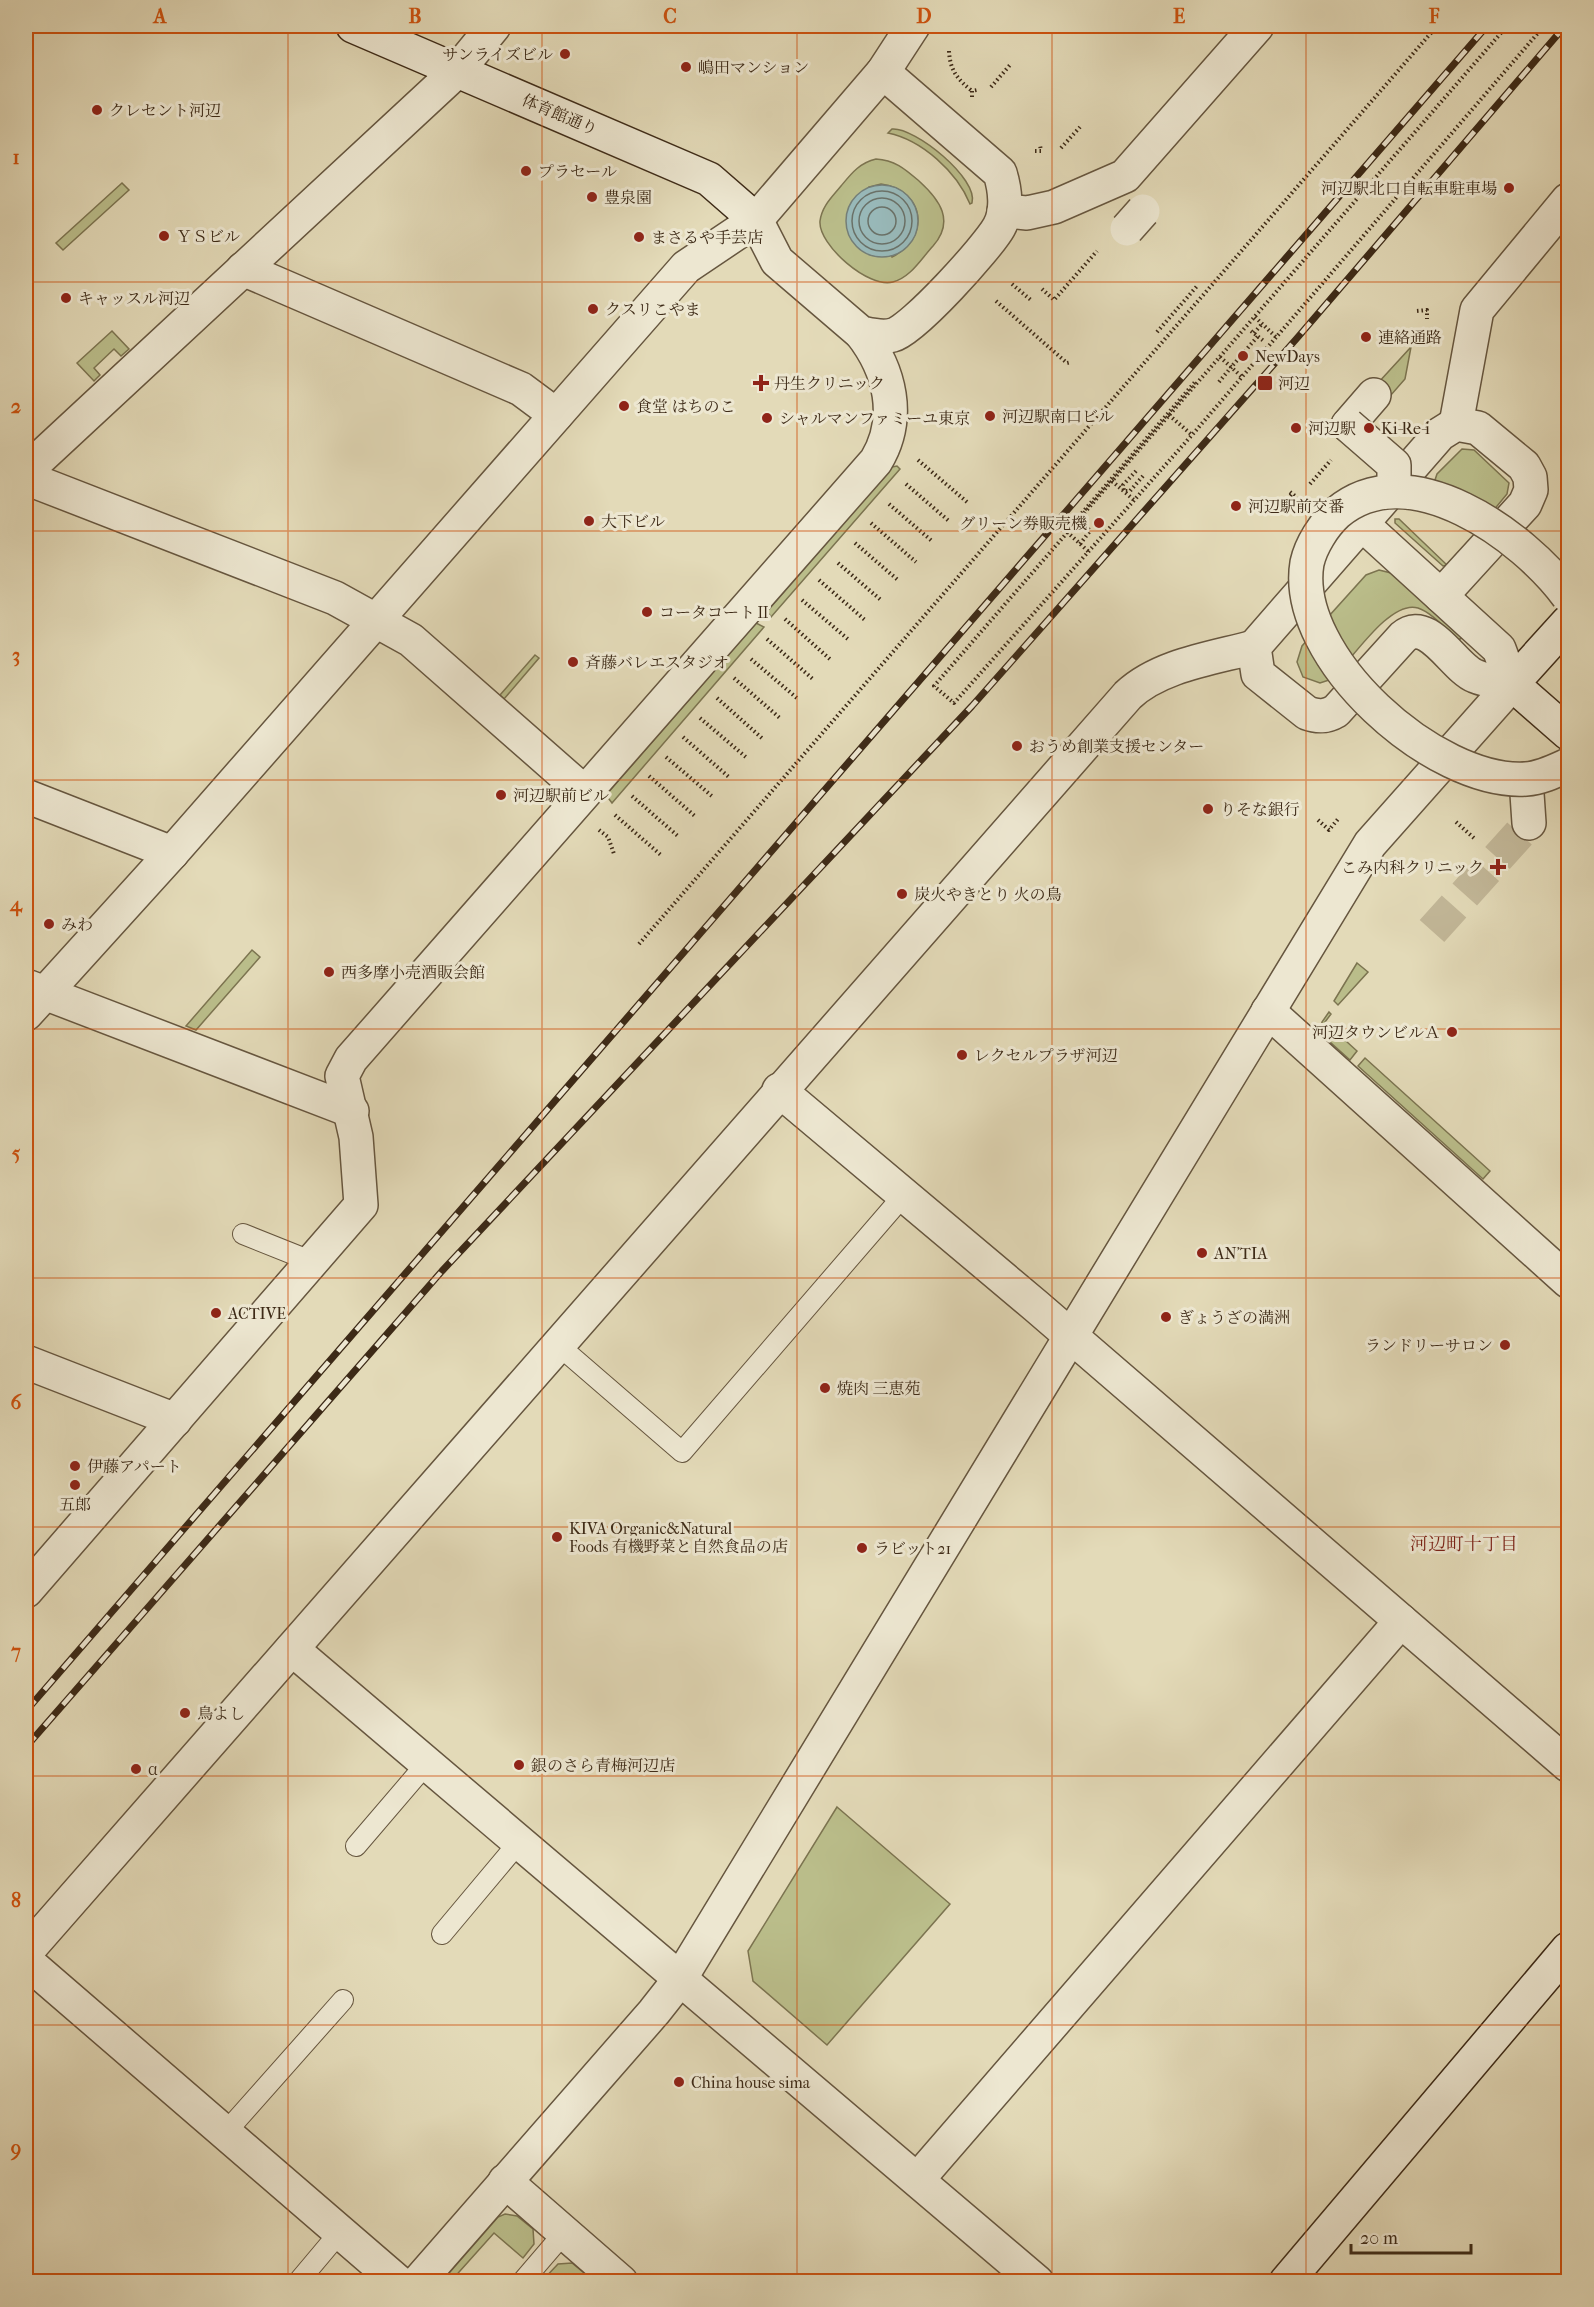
<svg xmlns="http://www.w3.org/2000/svg" width="1594" height="2307" font-family="'IM FELL French Canon','Noto Serif JP',serif">
	<style>
		.green { fill: #babd8a; stroke: #7c7450; stroke-width: 1.5; fill-rule: evenodd }
		.water { fill: #98b8b8; stroke: #747f78; stroke-width: 1.5 }
		.lines { fill: none; stroke-linecap: round; stroke-linejoin: round }
		.shore { stroke: #6a7168; stroke-width: 1.5 }
		.street-tunnel { stroke: #c2b798; stroke-width: 33; stroke-dasharray: 33 16; stroke-linecap: butt }
		.lane-casing { stroke: #66563f; stroke-width: 22 }
		.street-casing { stroke: #66563f; stroke-width: 36 }
		.secondary-casing { stroke: #3d2a17; stroke-width: 36 }
		.path { stroke: #3d2a17; stroke-width: 4; stroke-dasharray: 1.5 3; stroke-linecap: butt }
		.lane { stroke: #ede7d1; stroke-width: 20 }
		.street { stroke: #ede7d1; stroke-width: 33 }
		.secondary { stroke: #ede7d1; stroke-width: 33 }
		.rail-casing { stroke: #3d2a17; stroke-width: 7 }
		.rail { stroke: #ede7d1; stroke-width: 4.5; stroke-dasharray: 14; stroke-linecap: butt }
		.street-bridge-casing { stroke: #66563f; stroke-width: 36; stroke-linecap: butt }
		.path-bridge { stroke: #3d2a17; stroke-width: 4; stroke-dasharray: 1.5 3; stroke-linecap: butt }
		.street-bridge { stroke: #ede7d1; stroke-width: 33 }
		.grid { fill: none; stroke: #ce520e; stroke-width: 1.5; stroke-opacity: 0.55 }
		.poi-dot { fill: #8f2418; stroke: #ede7d1; stroke-width: 2 }
		.labels { text-anchor: middle; stroke-width: 6; stroke-linejoin: round; paint-order: stroke }
		.poi-label { font-size: 16px; fill: #3d2a17; stroke: #ede7d1; text-anchor: start }
		.street-label { font-size: 16px; fill: #3d2a17; stroke: #ede7d1 }
		.neighbourhood-label { font-size: 18px; fill: #7a1f14; stroke: #ede7d1 }
		.neatline { fill: none; stroke: #ce520e; stroke-width: 2 }
		.grid-label { font-size: 20px; text-anchor: middle; font-weight: bold; fill: #ce520e }
	</style>
	<rect width="100%" height="100%" fill="#e3dab8"/>
	<filter id="stains"><feTurbulence type="fractalNoise" baseFrequency=".00333" numOctaves="4"/><feColorMatrix values="0 0 0 0 .2 0 0 0 0 .09 0 0 0 0 .02 0 0 0 .5 -.17"/></filter>
	<radialGradient id="worn" r=".72"><stop offset=".6" stop-color="#630" stop-opacity="0"/><stop offset="1" stop-color="#630" stop-opacity=".3"/></radialGradient>
	<g class="green">
		<path d="M892,129C915,127 979,179 972,203L970,204C957,172 922,140 888,133Z"/>
		<path d="M876,159C895,160 905,169 919,181C940,200 955,221 933,246C921,259 911,277 893,282C869,289 818,245 820,221C822,206 832,197 841,186C851,174 859,163 876,159ZM881,184C925,190 931,238 892,257L869,187Z"/>
		<polygon points="122,183 129,190 63,250 56,243"/>
		<polygon points="112,331 129,349 121,356 114,349 94,368 100,375 94,381 77,363"/>
		<polygon points="1411,347 1405,379 1391,395 1378,383"/>
		<polygon points="1462,449 1474,450 1509,483 1507,494 1488,517 1433,486 1437,474"/>
		<polygon points="897,466 900,469 771,617 767,611 892,467"/>
		<polygon points="1395,519 1399,519 1447,565 1443,566 1395,523"/>
		<path d="M1379,570L1391,573L1462,638L1458,640C1446,630 1433,613 1418,608C1390,599 1351,661 1332,679L1320,683L1303,677L1297,662L1302,646L1366,575Z"/>
		<polygon points="756,623 764,627 612,803 606,795"/>
		<polygon points="535,655 539,658 504,699 500,695"/>
		<polygon points="252,950 260,957 196,1030 186,1026"/>
		<polygon points="1357,963 1368,972 1338,1005 1334,1001"/>
		<polygon points="1329,1012 1331,1014 1325,1022 1357,1051 1350,1060 1320,1033 1322,1022"/>
		<polygon points="1365,1058 1490,1171 1483,1179 1358,1066"/>
		<polygon points="837,1807 950,1904 827,2045 753,1981 748,1951"/>
		<polygon points="505,2214 517,2216 533,2229 534,2244 523,2258 494,2233 451,2281 442,2281 498,2217"/>
		<polygon points="572,2263 594,2281 542,2281 558,2264"/>
	</g>
	<circle class="water" cx="882" cy="221" r="36"/>
	<g class="lines">
		<g class="shore">
			<circle cx="882" cy="221" r="30"/>
			<circle cx="882" cy="221" r="23"/>
			<circle cx="882" cy="221" r="14"/>
		</g>
		<polyline class="street-tunnel" points="1432,931 1529,823"/>
		<g class="lane-casing">
			<g id="lane">
				<polyline points="243,1234 313,1262"/>
				<polyline points="557,1344 682,1452 903,1196"/>
				<polyline points="356,1846 427,1763"/>
				<polyline points="442,1934 520,1841"/>
				<polyline points="225,2133 343,2000"/>
				<polyline points="298,2282 340,2232"/>
				<polyline points="522,2282 564,2233"/>
			</g>
		</g>
		<g class="street-casing">
			<g id="street">
				<polyline points="1004,211 1027,213 1054,207 1125,176 1257,26"/>
				<path d="M756,220L777,261L861,333C871,335 882,338 893,335C912,331 988,247 999,227C1008,211 1005,189 1000,173L883,72"/>
				<polyline points="243,269 521,389 556,415"/>
				<polyline points="1456,424 1477,310 1568,200"/>
				<polyline points="1348,425 1374,395"/>
				<polyline points="26,471 458,70 494,26"/>
				<polyline points="26,478 335,598 411,640 584,792"/>
				<polyline points="1363,525 1499,649 1512,684"/>
				<path d="M1441,596L1525,504L1531,490L1530,477L1524,466L1478,428L1456,424L1440,434L1254,647L1258,674L1307,713C1318,717 1326,717 1336,711L1403,637C1428,615 1454,668 1475,676C1486,681 1500,682 1512,684"/>
				<polyline points="1526,779 1529,823"/>
				<polyline points="26,796 172,853"/>
				<polyline points="29,987 352,1111"/>
				<polyline points="1268,1011 1568,1281"/>
				<polyline points="26,1014 172,853 686,267 756,220 883,72 913,26"/>
				<polyline points="779,1090 1036,1306 1568,1765"/>
				<polyline points="26,1362 175,1420"/>
				<path d="M26,1591L361,1205L356,1137L342,1076L351,1059L876,461C902,418 890,370 861,333"/>
				<polyline points="292,1649 1037,2282"/>
				<path d="M26,1952L1128,695C1160,665 1214,658 1254,647"/>
				<polyline points="26,1961 398,2282"/>
				<polyline points="918,2179 1401,1621"/>
				<polyline points="505,2181 621,2282"/>
				<polyline points="418,2282 654,2012 680,1979 1370,844 1512,684"/>
			</g>
		</g>
		<g class="secondary-casing">
			<g id="secondary">
				<polyline points="353,26 709,179 756,220"/>
				<polyline points="1568,622 1512,684 1568,733"/>
				<polyline points="1286,2282 1568,1949"/>
			</g>
		</g>
		<g class="path">
			<polyline points="1507,26 934,686 954,703 1192,435 1544,26"/>
			<path d="M949,51C950,70 957,79 972,91"/>
			<polyline points="991,87 1010,65"/>
			<polyline points="972,97 972,91 977,90"/>
			<polyline points="1061,148 1080,127"/>
			<polyline points="1035,151 1041,151 1040,145"/>
			<polyline points="1012,284 1032,301"/>
			<polyline points="1042,289 1054,300 1097,251"/>
			<polyline points="996,301 1067,363 1071,362"/>
			<polyline points="1417,311 1427,310 1427,319"/>
			<polyline points="1255,317 1276,337"/>
			<polyline points="1251,331 1265,342"/>
			<polyline points="1157,332 1198,285"/>
			<polyline points="1254,333 1262,324"/>
			<polyline points="1220,357 1242,377"/>
			<polyline points="1233,365 1258,336"/>
			<polyline points="1169,415 1192,435"/>
			<polyline points="918,460 967,502"/>
			<polyline points="1136,471 1123,485 1124,491 1130,491 1143,476"/>
			<polyline points="1112,481 1134,500"/>
			<polyline points="906,484 950,522"/>
			<polyline points="1310,484 1331,460"/>
			<polyline points="1290,492 1299,499"/>
			<polyline points="889,504 933,542"/>
			<polyline points="1292,509 1285,502 1292,494"/>
			<polyline points="871,523 916,562"/>
			<polyline points="1067,532 1089,552"/>
			<polyline points="855,543 899,581"/>
			<polyline points="1080,544 1090,531 1083,522"/>
			<polyline points="838,563 882,601"/>
			<polyline points="819,580 865,620"/>
			<polyline points="802,600 849,640"/>
			<polyline points="785,619 831,660"/>
			<polyline points="767,639 814,680"/>
			<polyline points="751,659 798,699"/>
			<polyline points="734,678 781,719"/>
			<polyline points="717,698 763,739"/>
			<polyline points="700,718 747,758"/>
			<polyline points="683,737 730,778"/>
			<polyline points="666,757 713,797"/>
			<polyline points="649,776 696,817"/>
			<polyline points="632,796 679,837"/>
			<polyline points="615,815 662,856"/>
			<polyline points="1318,820 1329,830 1338,819"/>
			<polyline points="1456,822 1475,839"/>
			<polyline points="599,830 608,837 614,854"/>
			<polyline points="639,944 1437,26"/>
		</g>
		<use href="#lane" class="lane"/>
		<use href="#street" class="street"/>
		<use href="#secondary" class="secondary"/>
		<g class="rail-casing">
			<g id="rail">
				<polyline points="26,1711 1487,26"/>
				<polyline points="26,1747 442,1271 972,706 1298,337 1565,26"/>
			</g>
		</g>
		<use href="#rail" class="rail"/>
		<g class="street-bridge-casing">
			<g id="street-bridge">
				<polyline points="1127,229 1143,211"/>
				<polyline points="1348,425 1394,465 1394,491"/>
				<path d="M1568,596C1524,536 1409,452 1337,513C1324,525 1311,545 1307,563C1291,657 1435,785 1526,779C1541,778 1555,771 1568,765"/>
			</g>
		</g>
		<g class="path-bridge">
			<polyline points="1219,382 1233,365"/>
			<polyline points="1083,522 1080,526 1075,521 1195,382"/>
		</g>
		<use href="#street-bridge" class="street-bridge"/>
	</g>
	<path class="grid" d="M288,26V2282M542,26V2282M797,26V2282M1052,26V2282M1306,26V2282M26,282H1568M26,531H1568M26,780H1568M26,1029H1568M26,1278H1568M26,1527H1568M26,1776H1568M26,2025H1568"/>
	<g class="poi-dot">
		<circle cx="565" cy="54" r="6"/>
		<circle cx="686" cy="67" r="6"/>
		<circle cx="97" cy="110" r="6"/>
		<circle cx="526" cy="171" r="6"/>
		<circle cx="1509" cy="188" r="6"/>
		<circle cx="592" cy="197" r="6"/>
		<circle cx="164" cy="236" r="6"/>
		<circle cx="639" cy="237" r="6"/>
		<circle cx="66" cy="298" r="6"/>
		<circle cx="593" cy="309" r="6"/>
		<circle cx="1366" cy="337" r="6"/>
		<circle cx="1243" cy="356" r="6"/>
		<path d="M758 374h6v6h6v6h-6v6h-6v-6h-6v-6h6z"/>
		<rect x="1257" y="375" width="16" height="16" rx="3"/>
		<circle cx="624" cy="406" r="6"/>
		<circle cx="990" cy="416" r="6"/>
		<circle cx="767" cy="418" r="6"/>
		<circle cx="1296" cy="428" r="6"/>
		<circle cx="1369" cy="428" r="6"/>
		<circle cx="1236" cy="506" r="6"/>
		<circle cx="589" cy="521" r="6"/>
		<circle cx="1099" cy="523" r="6"/>
		<circle cx="647" cy="612" r="6"/>
		<circle cx="573" cy="662" r="6"/>
		<circle cx="1017" cy="746" r="6"/>
		<circle cx="501" cy="795" r="6"/>
		<circle cx="1208" cy="809" r="6"/>
		<path d="M1495 858h6v6h6v6h-6v6h-6v-6h-6v-6h6z"/>
		<circle cx="902" cy="894" r="6"/>
		<circle cx="49" cy="924" r="6"/>
		<circle cx="329" cy="972" r="6"/>
		<circle cx="1452" cy="1032" r="6"/>
		<circle cx="962" cy="1055" r="6"/>
		<circle cx="1202" cy="1253" r="6"/>
		<circle cx="216" cy="1313" r="6"/>
		<circle cx="1166" cy="1317" r="6"/>
		<circle cx="1505" cy="1345" r="6"/>
		<circle cx="825" cy="1388" r="6"/>
		<circle cx="75" cy="1466" r="6"/>
		<circle cx="75" cy="1485" r="6"/>
		<circle cx="557" cy="1537" r="6"/>
		<circle cx="862" cy="1548" r="6"/>
		<circle cx="185" cy="1713" r="6"/>
		<circle cx="519" cy="1765" r="6"/>
		<circle cx="136" cy="1769" r="6"/>
		<circle cx="679" cy="2082" r="6"/>
	</g>
	<g class="labels">
		<g class="poi-label">
			<text x="553" y="60" text-anchor="end">サンライズビル</text>
			<text x="698" y="73">嶋田マンション</text>
			<text x="109" y="116">クレセント河辺</text>
			<text x="538" y="177">プラセール</text>
			<text x="1497" y="194" text-anchor="end">河辺駅北口自転車駐車場</text>
			<text x="604" y="203">豊泉園</text>
			<text x="176" y="242">ＹＳビル</text>
			<text x="651" y="243">まさるや手芸店</text>
			<text x="78" y="304">キャッスル河辺</text>
			<text x="605" y="315">クスリこやま</text>
			<text x="1378" y="343">連絡通路</text>
			<text x="1255" y="362">NewDays</text>
			<text x="774" y="389">丹生クリニック</text>
			<text x="1278" y="389">河辺</text>
			<text x="636" y="412">食堂 はちのこ</text>
			<text x="1002" y="422">河辺駅南口ビル</text>
			<text x="779" y="424">シャルマンファミーユ東京</text>
			<text x="1308" y="434">河辺駅</text>
			<text x="1381" y="434">Ki-Re-i</text>
			<text x="1248" y="512">河辺駅前交番</text>
			<text x="601" y="527">大下ビル</text>
			<text x="1087" y="529" text-anchor="end">グリーン券販売機</text>
			<text x="659" y="618">コータコートⅡ</text>
			<text x="585" y="668">斉藤バレエスタジオ</text>
			<text x="1029" y="752">おうめ創業支援センター</text>
			<text x="513" y="801">河辺駅前ビル</text>
			<text x="1220" y="815">りそな銀行</text>
			<text x="1484" y="873" text-anchor="end">こみ内科クリニック</text>
			<text x="914" y="900">炭火やきとり 火の鳥</text>
			<text x="61" y="930">みわ</text>
			<text x="341" y="978">西多摩小売酒販会館</text>
			<text x="1440" y="1038" text-anchor="end">河辺タウンビルＡ</text>
			<text x="974" y="1061">レクセルプラザ河辺</text>
			<text x="1214" y="1259">AN'TIA</text>
			<text x="228" y="1319">ACTIVE</text>
			<text x="1178" y="1323">ぎょうざの満洲</text>
			<text x="1493" y="1351" text-anchor="end">ランドリーサロン</text>
			<text x="837" y="1394">焼肉 三恵苑</text>
			<text x="87" y="1472">伊藤アパート</text>
			<text x="75" y="1510" text-anchor="middle">五郎</text>
			<text x="569" y="1534">KIVA Organic&amp;Natural<tspan x="569" dy="18">Foods 有機野菜と自然食品の店</tspan></text>
			<text x="874" y="1554">ラビット21</text>
			<text x="197" y="1719">鳥よし</text>
			<text x="531" y="1771">銀のさら青梅河辺店</text>
			<text x="148" y="1775">α</text>
			<text x="691" y="2088">China house sima</text>
		</g>
		<g class="street-label">
			<text transform="translate(560 114) rotate(23)" y="6">体育館通り</text>
		</g>
		<g class="neighbourhood-label">
			<text x="1464" y="1550">河辺町十丁目</text>
		</g>
	</g>
	<rect width="1594" height="2307" fill="none" stroke="#e3dab8" stroke-width="66"/>
	<path d="M1351 2244v9h120v-9" fill="none" stroke="#3d2a17" stroke-width="3"/>
	<text x="1360" y="2244" font-size="18" fill="#3d2a17" stroke="#ede7d1" stroke-width="4.5" paint-order="stroke">20 m</text>
	<rect x="33" y="33" width="1528" height="2241" class="neatline"/>
	<g class="grid-label">
		<text x="160" y="23">A</text>
		<text x="415" y="23">B</text>
		<text x="670" y="23">C</text>
		<text x="924" y="23">D</text>
		<text x="1179" y="23">E</text>
		<text x="1434" y="23">F</text>
		<text x="16" y="164">1</text>
		<text x="16" y="413">2</text>
		<text x="16" y="662">3</text>
		<text x="16" y="911">4</text>
		<text x="16" y="1160">5</text>
		<text x="16" y="1409">6</text>
		<text x="16" y="1658">7</text>
		<text x="16" y="1907">8</text>
		<text x="16" y="2156">9</text>
	</g>
	<rect width="100%" height="100%" filter="url(#stains)"/>
	<rect width="100%" height="100%" fill="url(#worn)"/>
</svg>
